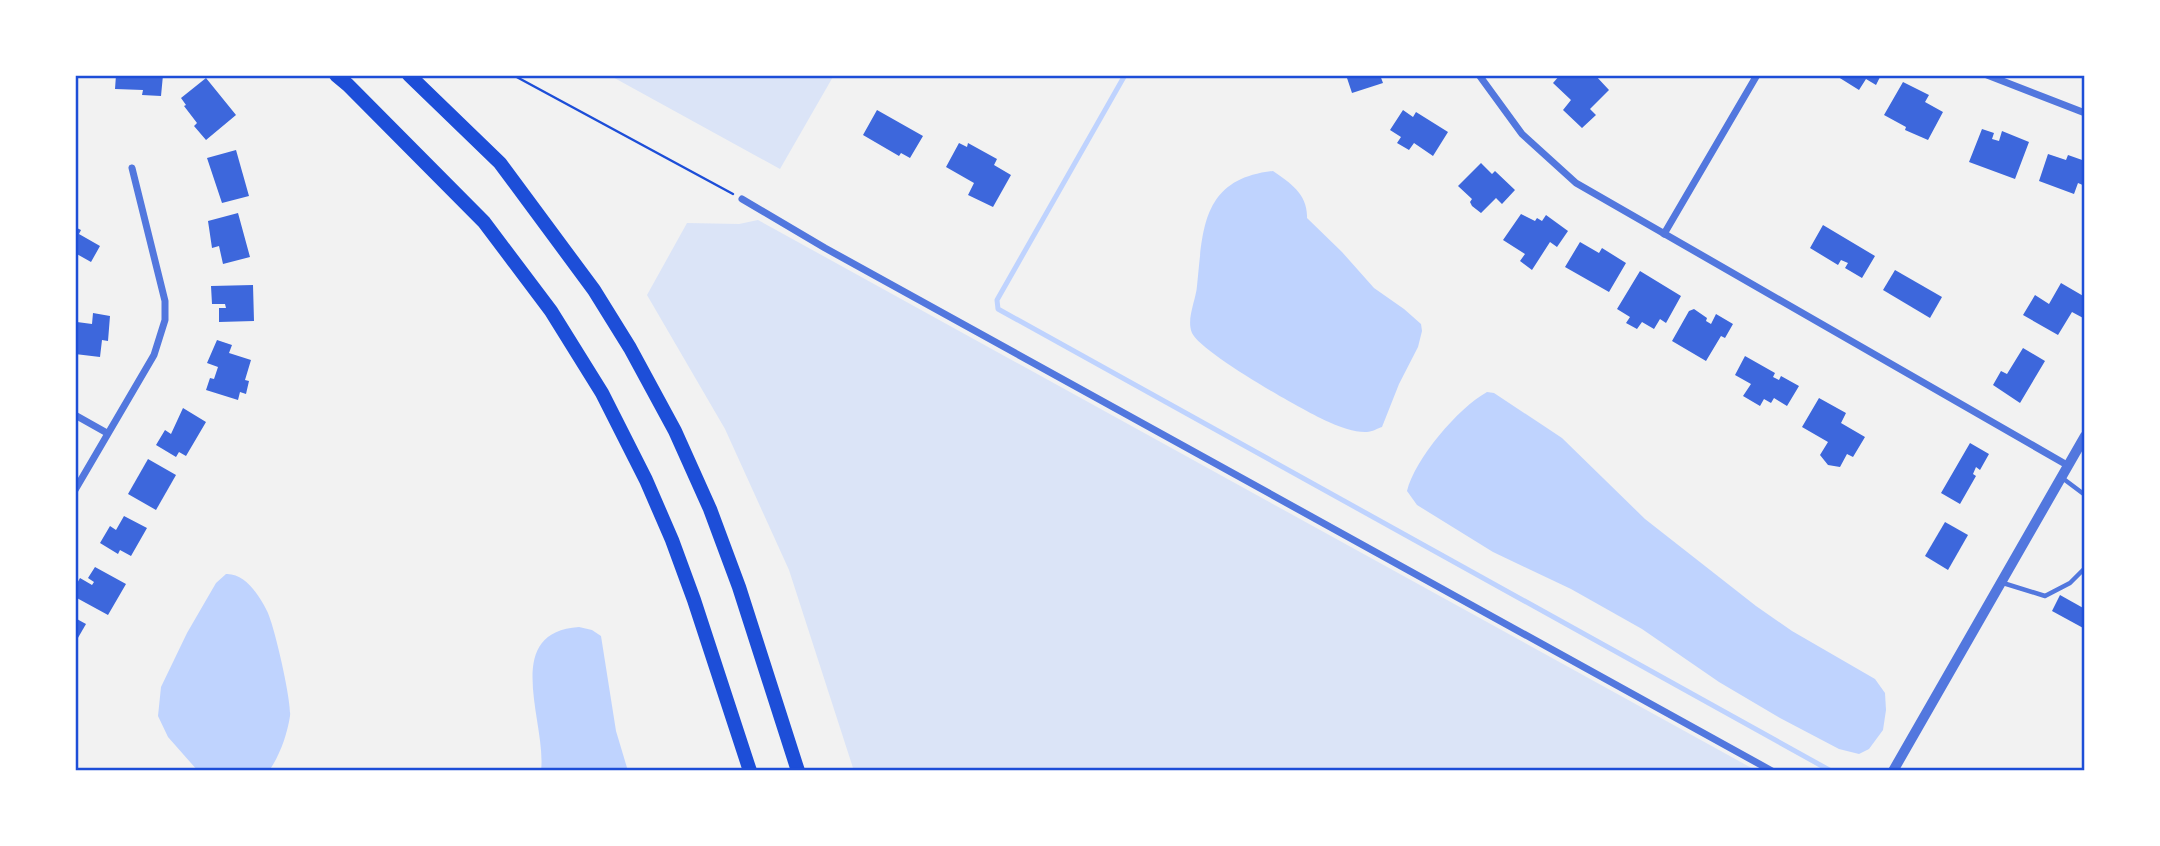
<svg xmlns="http://www.w3.org/2000/svg" width="2160" height="846" font-family="Poppins,sans-serif">
	<style>
		.green { fill: #dbe4f7 }
		.water { fill: #bfd3fe }
		.lines { fill: none; stroke-linecap: round; stroke-linejoin: round }
		.stream { stroke: #bfd3fe; stroke-width: 5 }
		.building { fill: #3d67dc }
		.path { stroke: #1d4ed8; stroke-width: 2.5 }
		.service { stroke: #5277de; stroke-width: 4.5 }
		.minor { stroke: #5277de; stroke-width: 7 }
		.tertiary { stroke: #5277de; stroke-width: 10 }
		.primary { stroke: #1d4ed8; stroke-width: 14 }
		.neatline { fill: none; stroke: #1d4ed8; stroke-width: 2.5 }
	</style>
	<rect width="100%" height="100%" fill="#f2f2f2"/>
	<g class="green">
		<polygon points="609,75 834,75 780,169"/>
		<polygon points="758,220 1757,771 854,771 789,570 725,429 647,295 687,223 739,224"/>
	</g>
	<g class="water">
		<path d="M1273,171C1291,183 1308,195 1307,218L1342,252L1374,288L1404,309L1421,324L1422,331L1418,347L1399,384L1382,427C1378,428 1372,432 1367,432C1357,433 1340,427 1331,423C1307,413 1201,353 1192,333C1186,319 1196,300 1197,286C1203,228 1202,179 1273,171Z"/>
		<path d="M1487,392L1494,393L1562,438L1645,519L1756,606L1792,631L1875,679L1885,693L1886,710L1883,730L1869,749L1859,754L1839,749L1780,718L1719,682L1642,629L1571,589L1493,552L1417,505L1407,491C1415,459 1458,408 1487,392Z"/>
		<path d="M226,574C245,573 259,595 267,611C274,624 292,702 290,716C287,735 280,755 269,771H198L168,737L158,716L161,687L187,633L216,583Z"/>
		<path d="M579,627L592,630L601,636L616,731L628,771H541C547,723 500,632 579,627Z"/>
	</g>
	<g class="lines">
		<polyline class="stream" points="1125,75 997,300 998,309 1831,771"/>
	</g>
	<g class="building">
		<polygon points="116,75 163,75 161,96 142,95 143,90 115,89"/>
		<polygon points="1346,75 1380,75 1383,83 1352,93"/>
		<polygon points="1560,75 1595,75 1609,90 1590,109 1596,115 1582,128 1563,110 1571,100 1553,83"/>
		<polygon points="1835,75 1881,75 1876,85 1866,79 1859,90"/>
		<polygon points="206,78 236,115 206,140 194,126 197,123 184,106 186,105 181,98"/>
		<polygon points="1903,82 1929,95 1925,102 1943,112 1928,140 1905,130 1906,127 1884,115"/>
		<polygon points="877,110 923,136 910,158 901,153 899,156 863,135"/>
		<polygon points="1403,110 1413,117 1416,112 1448,132 1433,156 1414,143 1409,150 1397,143 1401,137 1390,130"/>
		<polygon points="1982,129 1994,133 1992,139 1999,141 2002,131 2029,142 2015,179 1969,162"/>
		<polygon points="959,143 967,147 968,143 997,159 994,165 1011,175 993,207 968,195 974,183 946,167"/>
		<polygon points="236,150 249,196 222,203 207,158"/>
		<polygon points="2048,154 2066,160 2068,155 2085,161 2085,186 2078,183 2074,194 2039,181"/>
		<polygon points="1481,163 1492,174 1495,171 1515,190 1502,204 1496,198 1481,213 1472,206 1470,202 1472,199 1458,186"/>
		<polygon points="238,213 250,257 223,264 219,246 212,248 208,221"/>
		<polygon points="1521,214 1535,221 1537,218 1542,221 1546,215 1568,231 1557,247 1550,242 1532,270 1520,261 1525,254 1503,240"/>
		<polygon points="1823,225 1875,256 1862,278 1845,268 1848,263 1841,260 1838,265 1810,248"/>
		<polygon points="75,227 81,230 79,234 100,246 91,262 75,253"/>
		<polygon points="1580,242 1599,253 1602,248 1626,263 1609,292 1565,267"/>
		<polygon points="1895,270 1942,297 1930,318 1883,290"/>
		<polygon points="1640,271 1681,296 1666,323 1660,319 1654,329 1642,322 1637,329 1626,323 1630,317 1617,309"/>
		<polygon points="2061,283 2085,297 2085,319 2072,312 2058,335 2023,315 2035,295 2049,304"/>
		<polygon points="253,285 254,321 219,322 219,308 226,308 225,304 212,304 211,286"/>
		<polygon points="1694,309 1707,318 1706,321 1711,324 1716,314 1733,324 1725,338 1721,336 1706,361 1672,341 1689,311"/>
		<polygon points="93,313 110,316 108,341 102,340 100,357 75,354 77,322 92,324"/>
		<polygon points="217,340 232,345 229,353 251,360 245,380 249,381 246,394 240,392 238,400 206,390 210,378 214,379 218,367 207,363"/>
		<polygon points="2023,348 2045,361 2020,403 1993,385 2001,371 2007,374"/>
		<polygon points="1745,356 1775,373 1773,377 1779,380 1781,376 1799,386 1787,406 1774,398 1771,403 1764,399 1760,406 1743,396 1751,384 1735,375"/>
		<polygon points="1819,398 1846,413 1841,423 1865,437 1853,457 1847,454 1840,467 1828,465 1820,455 1828,442 1802,427"/>
		<polygon points="183,408 206,422 186,456 179,452 176,457 156,445 165,430 171,434"/>
		<polygon points="1970,443 1989,454 1980,470 1976,467 1973,474 1976,476 1960,504 1941,493"/>
		<polygon points="148,459 176,475 156,510 128,494"/>
		<polygon points="124,516 147,528 131,556 120,550 118,554 100,543 110,526 116,530"/>
		<polygon points="1945,522 1968,535 1948,570 1925,556"/>
		<polygon points="95,567 126,584 108,615 75,597 75,587 80,578 92,585 94,582 88,578"/>
		<polygon points="2060,595 2085,609 2085,629 2052,611"/>
		<polygon points="75,618 86,624 75,643"/>
	</g>
	<g class="lines">
		<polyline class="path" points="513,75 733,194"/>
		<g class="service">
			<polyline points="2061,477 2085,495"/>
			<polyline points="2003,583 2045,596 2070,583 2085,568"/>
		</g>
		<g class="minor">
			<polyline points="1479,75 1522,134 1576,183 2067,465"/>
			<polyline points="1987,75 2085,113"/>
			<polyline points="742,199 825,248 1772,771"/>
			<polyline points="1664,234 1757,75"/>
			<polyline points="75,415 107,433"/>
			<polyline points="75,490 154,355 165,320 165,301 132,168"/>
		</g>
		<polyline class="tertiary" points="1893,771 2085,436"/>
		<g class="primary">
			<polyline points="336,75 348,85 484,222 551,311 602,393 646,480 672,540 694,600 750,771"/>
			<polyline points="409,75 500,163 594,290 630,348 675,431 710,509 739,587 798,771"/>
		</g>
	</g>
	<rect width="2160" height="846" fill="none" stroke="#ffffff" stroke-width="154"/>
	<rect x="77" y="77" width="2006" height="692" class="neatline"/>
</svg>
